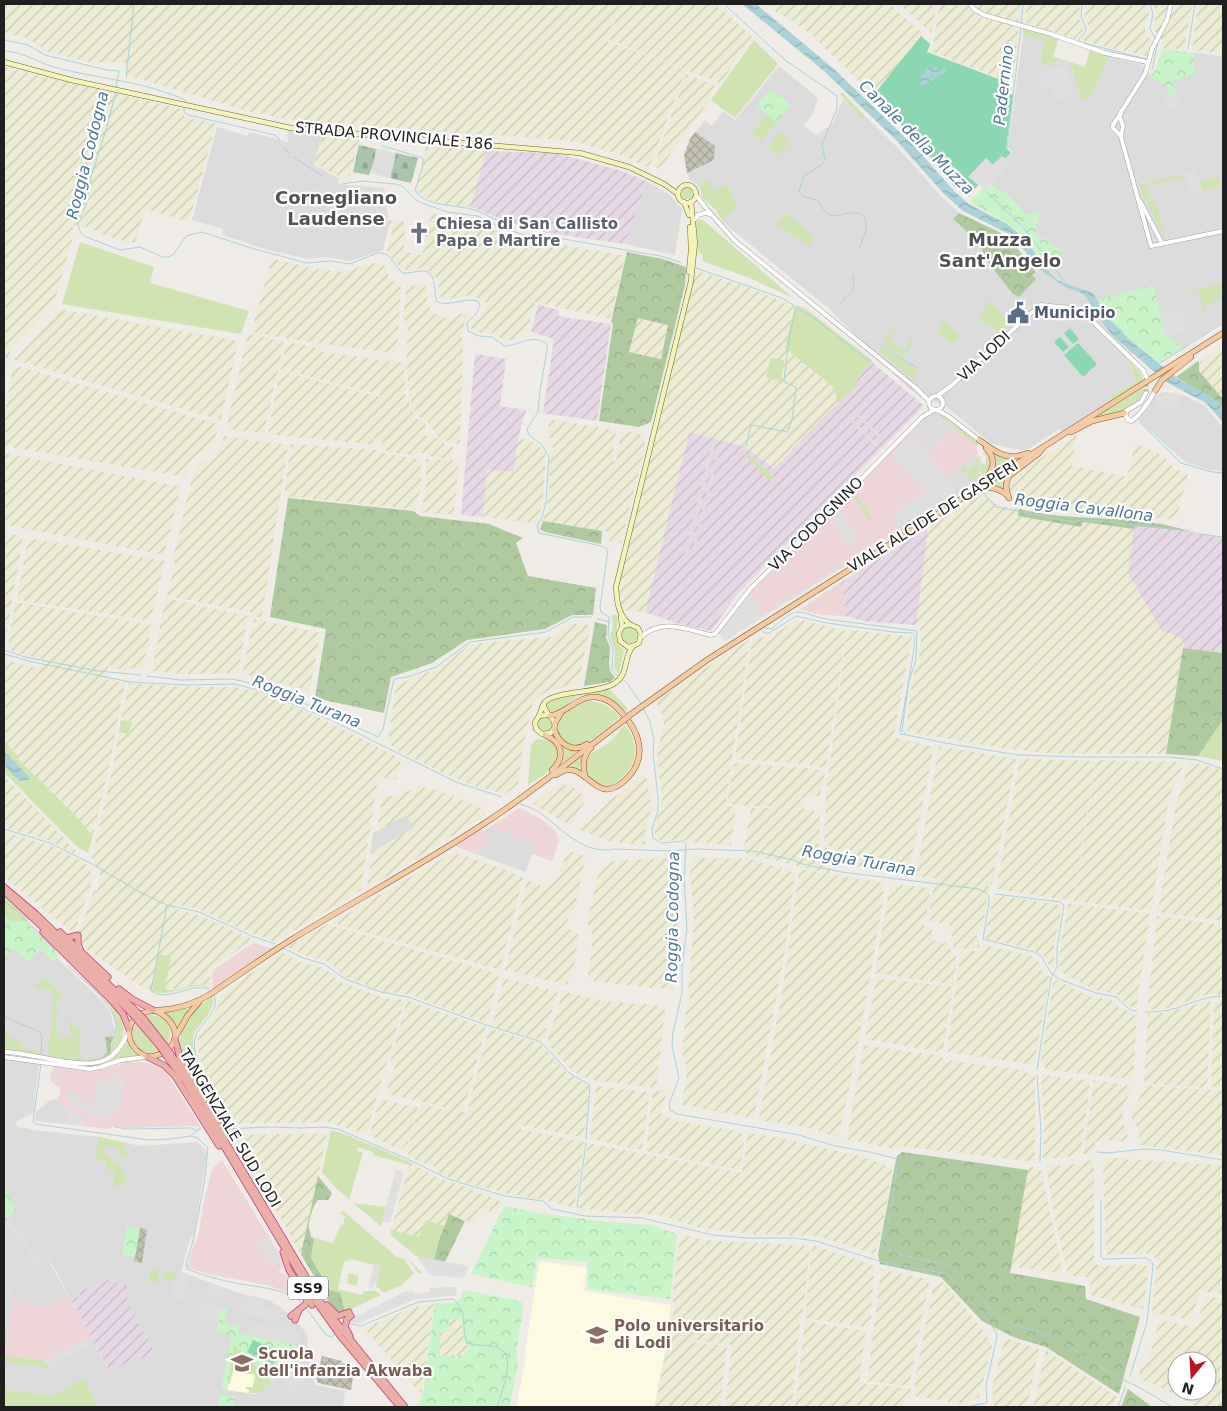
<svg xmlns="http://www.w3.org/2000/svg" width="1227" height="1411" font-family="'DejaVu Sans',sans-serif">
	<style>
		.residential { fill: #dddcdc; fill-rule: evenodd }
		.commercial { fill: #eed6d8 }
		.industrial { fill: url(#industrial-furrows) }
		.education { fill: #fcfae1 }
		.construction { fill: url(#construction-cross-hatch) }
		.farmland { fill: url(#farmland-furrows); fill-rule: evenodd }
		.grass { fill: #cfe4b0 }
		.forest { fill: url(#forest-crowns); fill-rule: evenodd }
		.cemetery { fill: url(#cemetery-stones) }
		.park { fill: url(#park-crowns); fill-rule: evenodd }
		.pitch { fill: #8bd7b2 }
		.parking { fill: #dfdfdf }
		.plaza { fill: #dadbe4 }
		.water { fill: url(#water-waves) }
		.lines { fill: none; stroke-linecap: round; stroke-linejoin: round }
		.stream { stroke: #aad2d8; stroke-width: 1 }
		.tertiary-tunnel { stroke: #c5c2be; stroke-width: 4; stroke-dasharray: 4 2; stroke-linecap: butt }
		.tertiary-casing { stroke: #a0a0a0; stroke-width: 5 }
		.secondary-casing { stroke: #6b6d0f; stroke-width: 5.5 }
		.primary-casing { stroke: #8c560d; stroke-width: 6 }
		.trunk-casing { stroke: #cb3476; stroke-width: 7 }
		.tertiary { stroke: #fff; stroke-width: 4 }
		.secondary { stroke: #f4f2be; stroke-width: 4.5 }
		.primary { stroke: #f4cba6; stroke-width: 5 }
		.trunk { stroke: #eab0a8; stroke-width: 5.5 }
		.primary-bridge-casing { stroke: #8c560d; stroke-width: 6; stroke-linecap: butt }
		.trunk-bridge-casing { stroke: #cb3476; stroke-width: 7; stroke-linecap: butt }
		.primary-bridge { stroke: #f4cba6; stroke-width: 5 }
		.trunk-bridge { stroke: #eab0a8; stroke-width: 5.5 }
		.labels { text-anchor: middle; stroke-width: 4.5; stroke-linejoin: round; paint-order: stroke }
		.shield { fill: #fff; stroke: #626262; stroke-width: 1 }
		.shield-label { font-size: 14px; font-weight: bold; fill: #1f1f1f }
		.street-label { font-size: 15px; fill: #1f1f1f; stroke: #fff }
		.worship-label { font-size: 15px; font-weight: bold; fill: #5b616d; stroke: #fff; text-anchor: start }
		.service-label { font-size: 15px; font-weight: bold; fill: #4e5e75; stroke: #fff; text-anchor: start }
		.education-label { font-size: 15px; font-weight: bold; fill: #785e54; stroke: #fff; text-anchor: start }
		.water-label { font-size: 16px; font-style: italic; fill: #4c7897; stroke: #fff }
		.quarter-label { font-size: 18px; font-weight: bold; fill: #525252; stroke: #fff }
	</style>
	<defs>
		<pattern id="industrial-furrows" width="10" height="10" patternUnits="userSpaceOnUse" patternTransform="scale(1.25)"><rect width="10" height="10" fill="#e7d8e6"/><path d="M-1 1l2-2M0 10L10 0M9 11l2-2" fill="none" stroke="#c6b9c5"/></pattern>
		<pattern id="construction-cross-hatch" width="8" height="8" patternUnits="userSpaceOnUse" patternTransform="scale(1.25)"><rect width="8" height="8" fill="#c2c1b2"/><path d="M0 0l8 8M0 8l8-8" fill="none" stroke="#a6a599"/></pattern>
		<pattern id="farmland-furrows" width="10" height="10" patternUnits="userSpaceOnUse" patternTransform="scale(1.25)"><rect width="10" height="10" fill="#ecebd3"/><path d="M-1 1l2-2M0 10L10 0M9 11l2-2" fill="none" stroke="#cac9b5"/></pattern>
		<pattern id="forest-crowns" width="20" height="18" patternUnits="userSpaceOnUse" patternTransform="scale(1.25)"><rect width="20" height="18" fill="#afca9e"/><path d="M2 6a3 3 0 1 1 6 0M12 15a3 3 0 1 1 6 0" fill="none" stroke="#96ad88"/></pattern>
		<pattern id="cemetery-stones" width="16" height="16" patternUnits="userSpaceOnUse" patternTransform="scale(1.25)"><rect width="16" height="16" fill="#a9c5aa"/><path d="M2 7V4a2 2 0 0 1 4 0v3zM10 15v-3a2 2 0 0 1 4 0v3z" fill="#91a992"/></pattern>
		<pattern id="park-crowns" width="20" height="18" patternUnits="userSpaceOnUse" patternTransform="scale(1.25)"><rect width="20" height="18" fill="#c7f5c7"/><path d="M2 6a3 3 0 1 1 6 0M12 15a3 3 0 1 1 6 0" fill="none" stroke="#aad2aa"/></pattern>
		<pattern id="water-waves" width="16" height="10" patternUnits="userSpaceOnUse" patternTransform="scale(1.25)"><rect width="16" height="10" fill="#aad2d8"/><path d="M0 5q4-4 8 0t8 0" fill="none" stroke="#92b4b9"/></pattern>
	</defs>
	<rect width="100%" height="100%" fill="#efebe6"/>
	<g class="residential">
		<polygon points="1023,35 1044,39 1040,66 1060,61 1061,59 1070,62 1081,100 1091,97 1110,57 1140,64 1145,68 1144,70 1153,74 1163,49 1223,56 1223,322 1159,363 1105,313 1093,293 1057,280 1047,269 1044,265 1060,254 1049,241 1038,237 1026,215 1005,192 986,190 977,183 1012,153 1008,147"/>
		<polygon points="779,66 818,98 812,115 803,126 816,135 833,124 840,105 844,99 862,118 865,116 896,146 943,198 959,213 953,219 978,242 990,265 1012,293 1036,279 1032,275 1039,269 1065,287 1081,293 1087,298 1096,315 1112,335 1133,353 1128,360 1136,381 1109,398 1111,401 1062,432 1059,429 1025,451 990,443 946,406 920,397 906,386 828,308 723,222 736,205 713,191 707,181 698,185 689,179 687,173 714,160 715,146 695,132 705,120 712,126 723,111 735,120"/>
		<polygon points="217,127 248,136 249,132 288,142 287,130 322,134 314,165 338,178 339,184 384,188 389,226 383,250 350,261 324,257 308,259 268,250 223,235 223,229 192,220"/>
		<polygon points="647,182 669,194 682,209 675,255 625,244"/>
		<polygon points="1165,392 1183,395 1205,406 1223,428 1223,471 1210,470 1185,462 1137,419 1148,408 1156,395"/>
		<polygon points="935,411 936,413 953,427 935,445 929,448 924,448 908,432 923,417"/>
		<polygon points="977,456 981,456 981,480 957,496 945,477"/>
		<polygon points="406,815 414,828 370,853 373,833"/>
		<polygon points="490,827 536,844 525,872 473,853 490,843 483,832"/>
		<polygon points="4,915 13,922 26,922 57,953 57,958 104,1003 110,1012 115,1032 114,1036 105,1037 107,1052 103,1057 82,1060 81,1062 22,1052 4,1051"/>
		<path d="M4,1057L39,1062L33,1113L15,1122L17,1126L33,1130L99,1137L140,1146L198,1142L207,1153L194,1232L189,1242L181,1272L236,1292L268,1300L282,1308L301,1326L307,1334L308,1343L305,1352L318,1364L313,1376L315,1385L345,1391L343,1407H98L84,1379L53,1396L4,1389ZM45,1255L57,1272L71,1300L80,1296L79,1292L106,1280L116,1281L146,1338L148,1337L154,1354L108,1370L91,1337L45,1361L5,1356L12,1300L27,1301L29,1304L45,1307L68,1295Z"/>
		<polygon points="55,1099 56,1099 72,1125 35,1121 36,1112 49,1101"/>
	</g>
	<g class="commercial">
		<polygon points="953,427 977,446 977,456 945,477 956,495 725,641 719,633 749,594 839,507 908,432 924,448 926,445 930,448 934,444 936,445"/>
		<polygon points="840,583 844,591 845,616 823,615 802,610 797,611"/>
		<polygon points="520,808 541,819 558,834 557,836 560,839 552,861 532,854 536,844 490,827"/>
		<polygon points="481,829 490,843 473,853 455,846"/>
		<polygon points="253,943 275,949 213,991 212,973 213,970"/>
		<polygon points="134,1061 147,1063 165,1071 200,1126 128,1128 112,1126 109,1129 72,1125 56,1099 59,1096 61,1090 59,1087 53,1084 51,1080 50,1075 54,1067 56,1065 88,1069 89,1073 126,1062"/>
		<polygon points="222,1160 283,1260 282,1267 278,1272 290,1276 301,1293 297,1295 267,1285 207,1274 188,1268 187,1266 193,1247 197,1241 203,1209 201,1207 203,1206 212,1169"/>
		<polygon points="68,1295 91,1337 45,1361 5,1356 12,1300 28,1301 29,1304 45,1307"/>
	</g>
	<g class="industrial">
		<polygon points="486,151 556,153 625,172 647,182 625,244 535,231 470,207"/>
		<polygon points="538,305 559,310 558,316 611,324 597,421 543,413 554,339 531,332"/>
		<polygon points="475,354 506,359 500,406 526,410 518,438 514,472 487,470 483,517 461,515"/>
		<polygon points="872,362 924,406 739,592 711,631 676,623 645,612 689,432 744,446 774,468"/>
		<polygon points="1134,526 1189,531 1223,538 1223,653 1183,648 1184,642 1179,637 1162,631 1128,573"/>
		<polygon points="928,528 917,622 915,625 863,621 845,616 844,591 840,583"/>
		<polygon points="107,1280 116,1281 118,1285 127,1286 125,1295 146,1338 148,1337 154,1354 109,1370 71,1300 80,1296 78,1292"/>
	</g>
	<g class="education">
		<polygon points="541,1261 586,1268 584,1291 671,1305 667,1334 668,1336 654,1407 516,1407 525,1363 525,1352 539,1263"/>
		<polygon points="234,1344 272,1382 260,1393 255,1394 227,1390"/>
	</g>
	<g class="construction">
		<polygon points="695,132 715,146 714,160 687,173 684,155 690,139"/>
		<polygon points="140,1228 147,1229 142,1263 134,1261"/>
		<polygon points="322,1356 342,1361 341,1363 355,1366 351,1390 318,1383 316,1379"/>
	</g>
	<g class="farmland">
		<polygon points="4,4 620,4 606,41 686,70 649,168 621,155 586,144 562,140 314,122 287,119 252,112 126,75 125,63 118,62 93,63 48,52 27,38 4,33"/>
		<polygon points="621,4 715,4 753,37 720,83 608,39"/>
		<polygon points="767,4 889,4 923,34 872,97 857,79 809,33 786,17 777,13"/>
		<polygon points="899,4 937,4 931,33"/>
		<polygon points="940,4 968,4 973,12 980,18 1019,26 1011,93 1002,91 1002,79 932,52"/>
		<polygon points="972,4 1022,4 1018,22 982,13"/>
		<polygon points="1027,4 1080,4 1079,19 1083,26 1083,30 1075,39 1024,22"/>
		<polygon points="1086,4 1146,4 1149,14 1145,27 1146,35 1153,42 1146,56 1110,48 1082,40 1089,31 1089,25 1084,20"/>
		<polygon points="1154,4 1169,4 1159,35 1153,30 1155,19"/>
		<polygon points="1173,4 1192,4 1184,50 1163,48 1161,37 1170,15"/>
		<polygon points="1198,4 1223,4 1223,53 1192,50"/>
		<polygon points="4,67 181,109 185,117 216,124 189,222 145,209 135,243 115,239 89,228 72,225 74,233 56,297 41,317 11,350 7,360 4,378"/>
		<polygon points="686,74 716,86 709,101 659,170 654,165"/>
		<polygon points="322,137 359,139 350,176 340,177 314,163"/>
		<polygon points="426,146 486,151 470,207 444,204 429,199 416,190"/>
		<polygon points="431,213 474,221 500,233 538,243 553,243 625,256 610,319 535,302 527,331 521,337 507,341 492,333 480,333 471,329 472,324 482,313 486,302 474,296 464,295 447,300 441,298 436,277 424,268 409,271 400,268 387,251 392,232 388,220 405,222 404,252 422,255"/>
		<polygon points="272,259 324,270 346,272 369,263 384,264 389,278 401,287 397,350 391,353 295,340 251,332"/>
		<polygon points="695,270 747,287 795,307 785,348 832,386 839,402 774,468 744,446 689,432 645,612 622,610 619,591 622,570"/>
		<path d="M422,284L428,290L427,302L432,313L446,318L468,312L470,314L466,319L461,333L463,345L460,444L444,440L445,446L454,447L452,460L429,456L426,452L411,455L389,452L381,448L382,441L376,440L374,437L376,423L373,440L378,445L268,434L280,371L381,397V395L280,369L287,342L321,348L323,352L404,363L405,399L408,400L416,419L424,420L416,414L410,399L406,365L408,328L403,318L407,287ZM425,419L426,420L440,439L426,436Z"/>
		<polygon points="59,309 238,341 221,420 14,360"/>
		<polygon points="638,318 668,325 661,359 629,352"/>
		<polygon points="248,333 284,342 264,433 226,429"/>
		<polygon points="1223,345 1223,398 1199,371 1200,362"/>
		<polygon points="13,365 218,424 215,441 209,451 197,454 191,460 185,477 4,446 4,419"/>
		<polygon points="549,419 616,430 612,461 616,461 620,438 623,431 636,432 643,437 645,445 621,543 609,541 609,532 543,521 549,495 550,453 554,451 548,433"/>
		<polygon points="1077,434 1072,466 1127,477 1135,443 1162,455 1175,469 1188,474 1176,520 1081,510 1044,510 1026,506 1014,500 1010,491 1010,486 1014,476"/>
		<polygon points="224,436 288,445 262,617 252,617 251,612 167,596 175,564 173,558 194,470 200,463 213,458 219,450"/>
		<polygon points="518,438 528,440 538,445 545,453 546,459 543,496 540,512 535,523 483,517 487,470 514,472"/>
		<polygon points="291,444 379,450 387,454 417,459 421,464 421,487 415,509 284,496"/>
		<polygon points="4,453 181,487 164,555 4,525"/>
		<polygon points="426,459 459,461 454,515 422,512 422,507 426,486"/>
		<polygon points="983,494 999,506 1019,509 1018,516 1081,526 1082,522 1134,529 1128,574 1162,631 1179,637 1184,642 1166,754 1046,753 995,747 908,732 906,728 912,680 919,657 922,634 917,622 928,528"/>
		<polygon points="4,532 23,537 4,648"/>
		<polygon points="28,538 165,561 150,621 17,600"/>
		<polygon points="165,598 248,616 238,673 184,674 152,671"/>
		<polygon points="15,602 152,625 143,668 112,669 109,664 105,679 125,683 109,766 93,836 70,810 17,758 17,755 4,741 4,660 41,669 42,659 12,651 8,646"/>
		<polygon points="254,619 321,633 309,691 242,673"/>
		<polygon points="802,620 846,631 826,768 804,764 735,759 752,641 759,637 771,637 793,622"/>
		<polygon points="581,623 590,626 579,683 547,691 533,702 523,749 518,785 505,794 475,786 445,774 393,748 388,740 395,690 401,683 439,668 470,644 552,637 567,625"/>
		<polygon points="847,629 912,637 894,735 897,738 934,747 909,872 839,864 837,851 824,843 826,794"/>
		<polygon points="750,639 725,806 736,807 731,845 691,842 681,839 665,841 656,839 654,829 662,800 657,750 664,726 664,720 656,701"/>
		<polygon points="129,683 187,687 234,687 258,692 316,716 401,759 396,780 378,777 361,890 275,942 238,928 200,910 171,903 176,909 201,916 253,939 211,969 210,988 206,985 198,984 167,990 165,987 166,981 153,985 152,990 142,987 85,948 78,935 94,890 97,891 100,884 100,874 92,858 113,767 119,732 129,734 132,722 121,720"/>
		<polygon points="939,746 1016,759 992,884 982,884 989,885 983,927 976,933 980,946 972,949 953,948 951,926 929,921 930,904 936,878 916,876"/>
		<polygon points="1020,759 1095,761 1073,901 996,889"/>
		<polygon points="1096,760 1184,762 1169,797 1151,911 1074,901"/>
		<polygon points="1190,761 1223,770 1223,921 1158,912 1176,804"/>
		<polygon points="734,763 807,768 825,772 820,796 805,797 795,801 805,798 803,809 819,812 820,824 818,845 832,850 830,874 765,858 747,855 744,847 751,808 778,808 778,807 751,806 727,804"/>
		<polygon points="4,776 76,851 75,854 46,839 4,827"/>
		<polygon points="643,776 647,779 651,809 646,826 645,844 638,845 609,841 579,830 581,826 600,811 608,799 619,795 639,777"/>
		<polygon points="561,784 573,787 582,794 584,804 569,825 533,804 551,789"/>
		<polygon points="419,787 437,790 484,809 485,815 367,889 372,852 414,828 406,815 377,831 382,795 394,796"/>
		<polygon points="4,832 51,846 85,863 91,873 92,881 74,933 4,877"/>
		<polygon points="453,852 522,876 523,879 500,970 332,923"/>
		<polygon points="573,852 583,855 585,860 574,910 568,918 566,928 576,932 578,936 575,962 567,985 505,970 527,880 541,885 551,885 557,878 564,860 567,855"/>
		<polygon points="666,858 678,865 676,883 680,897 679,932 673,990 592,981 588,977 593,936 587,922 597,878 601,869 611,861"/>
		<polygon points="694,858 751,859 795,873 786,945 754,1118 681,1105 686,1082 687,1067 682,1053 686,1011 690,997 688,993 694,919 690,868"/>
		<polygon points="801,869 882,883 884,896 857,1050 839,1135 836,1137 806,1127 759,1120 787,963 797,882"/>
		<polygon points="892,884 931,888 924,926 932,928 931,940 946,943 957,958 953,985 875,973 881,934 889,892"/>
		<polygon points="995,895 1061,905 1062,908 1054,946 1054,969 1049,964 1043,955 1031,949 984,938 992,901"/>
		<polygon points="1067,903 1150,914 1136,1008 1127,1005 1120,997 1114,993 1095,990 1059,971 1060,946 1068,909"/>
		<polygon points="1157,916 1223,925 1223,958 1218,958 1218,963 1219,959 1223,959 1223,968 1218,969 1223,969 1223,994 1206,995 1168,1008 1147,1010"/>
		<polygon points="327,924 499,974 487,1023 407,994 385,992 345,977 327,961 307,956 287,947"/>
		<polygon points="984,945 1032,956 1039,961 1042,972 1050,977 1034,1065 949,1052 947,1049 961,952 980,950"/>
		<polygon points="282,952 297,961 324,968 341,982 384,998 405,1000 366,1134 329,1122 229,1124 205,1085 197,1042 199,1035 217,1008 220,995"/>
		<polygon points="504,978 556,991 557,993 543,1041 492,1026"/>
		<polygon points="876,978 953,987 943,1050 941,1052 865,1039"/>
		<polygon points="1056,980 1091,997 1110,999 1120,1008 1137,1016 1133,1079 1046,1070 1041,1060 1053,983"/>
		<polygon points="563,991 602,1001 663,1006 665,1010 656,1088 592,1080 572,1071 547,1043"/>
		<polygon points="407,1000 486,1028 463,1111 449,1109 467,1113 489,1028 541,1044 567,1073 589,1086 584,1138 521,1125 520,1129 585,1142 574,1208 547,1200 509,1194 459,1181 437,1173 438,1168 416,1160 402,1149 409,1144 418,1111 422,1104 440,1109 448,1108 387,1094 386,1092 394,1069 394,1066 390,1063"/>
		<polygon points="1211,1000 1207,1088 1144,1083 1148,1013 1165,1013"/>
		<polygon points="1223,1001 1223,1087 1211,1087 1214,1002"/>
		<polygon points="864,1045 941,1056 946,1060 1022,1070 1035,1077 1035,1162 901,1146 894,1149 847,1139"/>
		<polygon points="1041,1075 1086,1080 1090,1086 1080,1155 1043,1160 1044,1125"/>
		<polygon points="1094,1080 1133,1086 1126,1101 1122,1118 1128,1137 1123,1141 1095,1141 1093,1154 1083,1154"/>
		<polygon points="1145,1085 1223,1091 1223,1155 1139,1145 1139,1130 1131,1116"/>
		<polygon points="596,1086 650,1092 642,1150 590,1139"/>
		<polygon points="653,1090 667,1092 660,1113 672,1120 741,1132 744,1140 740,1170 646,1151"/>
		<polygon points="380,1099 418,1108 408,1143 400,1149 369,1136"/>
		<polygon points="324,1133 327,1135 301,1254 234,1138 239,1135"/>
		<polygon points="748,1133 775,1137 864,1157 892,1168 884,1218 875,1254 824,1238 812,1236 753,1234 707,1229 692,1226 660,1215 601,1211 578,1208 588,1143 742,1173"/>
		<polygon points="1109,1158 1223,1165 1223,1293 1200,1292 1191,1320 1152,1313 1157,1259 1147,1253 1106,1255 1103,1163"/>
		<polygon points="1094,1160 1094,1264 1105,1266 1144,1264 1149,1268 1143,1309 1091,1295 1090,1280 1087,1277 1068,1275 1054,1214 1046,1166 1079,1164 1083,1161"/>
		<polygon points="410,1162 439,1178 468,1188 502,1202 496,1214 480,1208 474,1224 449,1214 444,1226 426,1220 420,1238 391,1230"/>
		<polygon points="1027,1167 1040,1167 1061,1264 1060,1273 1009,1266"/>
		<polygon points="680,1234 705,1240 695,1313 706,1240 810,1246 803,1314 800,1319 792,1407 725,1407 732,1345 692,1340 691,1342 727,1346 720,1407 655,1407 675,1304 672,1300"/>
		<polygon points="812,1245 873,1265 874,1267 871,1318 866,1327 805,1318"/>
		<polygon points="881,1269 922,1278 929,1283 909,1386 867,1381"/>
		<polygon points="943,1282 983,1330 992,1346 979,1397 964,1404 914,1396 915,1380 933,1288"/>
		<path d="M1204,1297L1223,1298V1407H1198L1154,1384L1139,1379L1140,1367L1149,1359L1159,1320L1197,1327ZM1177,1361H1207V1391H1177Z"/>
		<polygon points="434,1304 422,1391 420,1393 364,1328 414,1307"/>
		<polygon points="461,1318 464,1340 469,1348 465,1355 440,1356 440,1332 449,1331 449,1319"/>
		<polygon points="805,1321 866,1331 859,1383 912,1389 910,1398 908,1402 904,1402 903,1407 857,1407 858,1387 855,1407 795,1407"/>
		<polygon points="1005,1338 1039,1349 1027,1407 994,1407 992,1387"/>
		<polygon points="1046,1350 1117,1397 1113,1407 1033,1407"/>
	</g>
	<g class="grass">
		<polygon points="1023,27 1058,39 1053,57 1061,59 1060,61 1040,66 1044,40 1023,35"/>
		<polygon points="754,40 778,64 735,118 711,100"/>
		<polygon points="1090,50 1110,56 1091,97 1081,100 1070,62 1085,67"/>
		<polygon points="842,92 865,116 862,119 840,94"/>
		<polygon points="767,114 777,122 761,141 752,133"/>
		<polygon points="780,132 791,141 778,156 768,147"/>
		<polygon points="1184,174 1185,177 1146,187 1148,196 1154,195 1154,198 1144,200 1140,185"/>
		<polygon points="1218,177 1221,184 1218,185 1218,189 1202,191 1199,182"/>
		<polygon points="707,180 713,191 727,184 737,205 723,222 716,210 702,198 700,188 698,185"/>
		<circle cx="687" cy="193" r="6"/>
		<polygon points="1156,201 1165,238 1162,238 1160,234 1162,233 1146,202"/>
		<polygon points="785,213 813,235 811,245 797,239 775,224"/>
		<polygon points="697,220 703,220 793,298 747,277 702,261 703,254 699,253 698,250 696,224"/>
		<polygon points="80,242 154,267 150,283 249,311 241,334 62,304"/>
		<polygon points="1223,284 1223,296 1204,308 1206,324 1199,290 1185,292 1184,291"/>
		<polygon points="989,300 1011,325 1002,333 979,321"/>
		<polygon points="799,306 806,309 873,361 856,379 858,384 839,402 832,386 785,348 795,307"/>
		<polygon points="944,321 959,336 952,344 936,332"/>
		<polygon points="892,327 894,329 888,340 905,350 911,338 914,339 905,355 903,354 902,356 883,344"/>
		<polygon points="881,346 910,366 918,369 913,379 879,351"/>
		<polygon points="771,358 784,360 781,382 766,377"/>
		<polygon points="1128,359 1139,371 1144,380 1111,401 1109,398 1136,381"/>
		<path d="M1145,387C1142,410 1113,414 1093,420V418Z"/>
		<polygon points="936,413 946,417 978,443 978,447"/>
		<path d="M985,450C995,463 991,472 979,482L982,476L981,463L986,464V456L983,452Z"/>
		<polygon points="744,452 771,473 773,478 771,482 743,454"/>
		<polygon points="993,453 1006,459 1019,459 990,477"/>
		<path d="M976,456L978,457C978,469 983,475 972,483L966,471L964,472L960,468L964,465L967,470L974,466Z"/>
		<polygon points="1010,472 1006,493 990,485"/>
		<polygon points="857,495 872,517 871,520 869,520 855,498"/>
		<polygon points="749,605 754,616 752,615 730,631 734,623"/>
		<path d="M612,615H617C619,631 610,637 624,650L619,674L614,668L615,651L610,635L613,628Z"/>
		<circle cx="630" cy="635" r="8"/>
		<path d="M609,689L627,707V713C613,697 592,685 572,700C565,705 559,714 549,712L545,707C552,694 595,692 609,689Z"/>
		<path d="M590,701C604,703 611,707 620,717C612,723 591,742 583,745C568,751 553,736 559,722C563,710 579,704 590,701Z"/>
		<circle cx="545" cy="724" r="8"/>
		<polygon points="121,720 132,722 129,734 119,732"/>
		<polygon points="1223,720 1223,761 1198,756"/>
		<path d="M625,725C640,744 638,764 620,779C615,784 610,787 602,788L588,778C579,750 600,753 615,737C619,733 620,728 625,725Z"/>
		<path d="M538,739C545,740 551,739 556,746C567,764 540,777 528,785L531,746L534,741Z"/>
		<polygon points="4,741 17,755 17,758 70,810 93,836 88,853 76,846 4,772"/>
		<polygon points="563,747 567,750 579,750 562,763 564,754"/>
		<polygon points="582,755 580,765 581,771 569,767 563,769"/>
		<polygon points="4,895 29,919 26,922 10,921 5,916"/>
		<path d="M159,954L171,957L165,986L167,990C182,991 198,979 210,988C192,980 172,999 152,991Z"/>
		<path d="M44,977L51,982L50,983L62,995L55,1004L59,1010L55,1015L58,1035H56L57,1039L72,1037L67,1018L72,1023V1026L83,1029L78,1040L82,1060L103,1057C89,1068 64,1058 48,1056L54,995L51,991L34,987Z"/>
		<path d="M104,997C121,1014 133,1030 113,1051C113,1045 115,1041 116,1035C119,1021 112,1009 104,997Z"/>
		<path d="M212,997C218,1008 200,1022 195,1032C192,1038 193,1046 194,1053L192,1052L187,1061H183C174,1030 187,1014 212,997Z"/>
		<polygon points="189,1008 176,1030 172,1020 164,1013"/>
		<path d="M149,1015C168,1016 175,1029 167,1046L143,1017Z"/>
		<path d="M136,1023L159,1052C141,1058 124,1039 136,1023Z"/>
		<polygon points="4,1032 14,1040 16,1037 25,1049 39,1051 39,1054 4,1049"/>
		<path d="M127,1041L132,1051L138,1056L119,1058L96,1067H88L66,1064C96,1065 110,1071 127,1041Z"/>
		<polygon points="331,1130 347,1135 410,1162 409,1165 373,1155 373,1152 358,1147 357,1151 363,1153 349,1199 335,1187 322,1172"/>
		<polygon points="99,1137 125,1143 124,1152 127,1156 126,1157 118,1156 119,1150 117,1148 105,1146 104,1154 110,1155 110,1160 114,1161 114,1163 121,1164 122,1174 127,1175 126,1183 121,1183 120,1187 113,1185 115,1172 108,1171 109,1168 106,1167 106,1161 95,1159"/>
		<polygon points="353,1203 386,1207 381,1226"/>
		<polygon points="346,1204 407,1257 422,1273 418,1273 407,1257"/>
		<polygon points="342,1210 397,1257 404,1259 414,1273 403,1284 384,1293 379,1288 376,1288 381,1266 349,1259 348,1262 344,1261 338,1289 362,1295 364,1291 377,1291 381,1295 345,1312 311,1258 314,1238 333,1243 341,1225 343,1225 345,1216 341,1214"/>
		<polygon points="426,1220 444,1226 439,1240 434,1260 416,1256 390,1234 391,1230 419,1237"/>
		<polygon points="151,1269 159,1271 158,1283 149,1281"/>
		<polygon points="164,1271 177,1273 176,1281 163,1279"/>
		<polygon points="349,1273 359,1276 356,1286 347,1283"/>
		<polygon points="234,1344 272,1382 260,1393 249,1393 249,1390 246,1389 246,1387 253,1387 255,1375 233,1371 230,1384 228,1384"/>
		<polygon points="6,1356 45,1361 49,1368 5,1362"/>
		<polygon points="84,1378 98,1407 5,1407 6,1401 4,1401 4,1389 53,1396"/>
	</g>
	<g class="forest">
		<polygon points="959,213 999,232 1010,239 1036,272 1032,275 1036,279 1019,297 1012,293 990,265 978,242 953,219"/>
		<path d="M627,252L663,259L686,267L685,285L651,422L639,427L599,421L613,324L611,322ZM638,318L668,325L661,359L629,352Z"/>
		<polygon points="1198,361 1199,362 1199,371 1223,399 1223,409 1218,402 1176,377"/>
		<polygon points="288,498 413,511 420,516 489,524 523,538 516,543 528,576 596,588 593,615 572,615 545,629 467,640 432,663 391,677 384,713 315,698 326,629 270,617"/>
		<path d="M1019,509C1074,523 1134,513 1189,531L1134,526V529L1083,522L1081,527L1018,516Z"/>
		<polygon points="543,521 602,531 601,544 545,532 540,529"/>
		<polygon points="595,622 607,625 606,638 610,647 609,663 610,671 615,678 610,682 584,686"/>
		<polygon points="1183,648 1223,653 1223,720 1198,756 1166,754"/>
		<polygon points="114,1036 111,1044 111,1053 101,1059 107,1052 105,1037"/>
		<polygon points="190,1052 194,1053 197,1064 192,1069 185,1064 184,1060 187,1060"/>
		<polygon points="902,1152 1028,1170 1010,1273 1085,1286 1086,1299 1140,1317 1119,1394 1046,1347 1013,1337 982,1321 941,1277 880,1264 878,1255 894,1170 897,1156"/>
		<path d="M318,1176L332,1193L328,1200H318C314,1203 307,1224 309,1229C310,1232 311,1234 311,1237L314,1238L311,1258L330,1290L340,1293L345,1312L340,1314L335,1312L301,1254Z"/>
		<polygon points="449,1214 465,1221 445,1262 434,1260 439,1240"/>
		<polygon points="1128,1389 1152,1407 1153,1407 1121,1407"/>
	</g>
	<g class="cemetery">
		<polygon points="359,145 376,149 374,162 369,175 353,172"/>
		<polygon points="396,153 418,158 411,183 390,178"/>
	</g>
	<g class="park">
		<polygon points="1163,49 1193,53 1195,74 1173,80 1176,93 1169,95 1167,86 1147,75 1148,72 1153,74"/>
		<polygon points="771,89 791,105 777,122 757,106"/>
		<path d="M991,184L999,192H1005L1026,215L1039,212L1035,235L1038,236V238L1049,241L1052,245L1063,250L1060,254L1045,264C1024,232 1005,220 971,203L972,199L983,188L986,189Z"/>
		<polygon points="1154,285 1165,336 1183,347 1159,363 1112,324 1098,300"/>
		<polygon points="4,915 10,921 26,922 57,953 58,956 54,962 41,949 28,962 14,948 4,958"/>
		<polygon points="4,1186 16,1211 4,1221"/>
		<polygon points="504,1206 545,1214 608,1222 650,1225 677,1234 670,1299 590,1289 588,1287 587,1262 537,1258 532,1287 471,1274"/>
		<polygon points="127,1226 140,1228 135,1257 122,1255"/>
		<path d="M463,1290L520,1301L524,1305L516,1353L518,1366L509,1407H418L423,1393L435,1303H453L461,1299ZM461,1318L464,1340L469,1348L465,1355L440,1356V1332L449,1331L450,1319Z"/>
		<polygon points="221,1307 227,1308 225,1323 239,1326 238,1334 305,1346 304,1349 272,1382 234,1345 227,1390 221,1389 232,1335 216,1332"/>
		<polygon points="221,1394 235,1397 233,1407 204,1407 204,1405 217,1407"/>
	</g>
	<g class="pitch">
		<polygon points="921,36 930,44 927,52 1001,80 1000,91 1013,95 1006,148 1011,153 1005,159 1002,156 993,165 986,158 974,182 979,184 968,196 952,184 918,141 872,97"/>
		<polygon points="1070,328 1079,339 1073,344 1064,333"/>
		<polygon points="1060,337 1069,347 1063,352 1054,342"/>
		<polygon points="1078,343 1097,364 1083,377 1064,355"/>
		<polygon points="253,1340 279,1351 273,1364 247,1352"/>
	</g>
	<g class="parking">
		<polygon points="1063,66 1067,68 1073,93 1071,96 1057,100 1054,98 1052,88 1041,91 1039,82 1042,81 1039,72"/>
		<polygon points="1176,93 1180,108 1168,111 1164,97"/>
		<polygon points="376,149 389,150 389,152 396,153 390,178 370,173 375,159"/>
		<polygon points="1002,156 1012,164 986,190 968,177 986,158 993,165"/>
		<polygon points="1196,170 1202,191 1189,193 1184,173"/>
		<polygon points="1182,309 1185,328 1183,328 1183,333 1165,336 1160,313"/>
		<polygon points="1164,393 1180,395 1177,410 1154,404 1157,395 1163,396"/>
		<polygon points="855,410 883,438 881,440 853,412"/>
		<polygon points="849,416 877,444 875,446 847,418"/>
		<polygon points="910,436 930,456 928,458 946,476 945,477 956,495 902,529 892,514 927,491 891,456"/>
		<polygon points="713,439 716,440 686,561 683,560"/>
		<polygon points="718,448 720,449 696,545 694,545"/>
		<polygon points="839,507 859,538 848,546 829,516"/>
		<polygon points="850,559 851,562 725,641 719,633 749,594 762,615"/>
		<polygon points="113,1077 125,1079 119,1109 113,1109 112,1115 110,1115 109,1117 87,1114 87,1111 83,1113 67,1098 66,1095 70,1092 72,1093 73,1091 88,1105 93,1106 95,1092 98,1092 99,1089 96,1088 97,1081 107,1079 112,1079"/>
		<polygon points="67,1106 83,1119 81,1125 72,1124 62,1109"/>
		<polygon points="396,1169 404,1172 390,1223 382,1221"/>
		<polygon points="9,1219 41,1261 37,1264 5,1222"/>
		<polygon points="268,1236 283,1260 282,1264 270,1262 258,1242"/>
		<polygon points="416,1256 463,1265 469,1266 463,1278 430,1275"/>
		<polygon points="374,1264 381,1266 377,1284 374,1283 373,1288 368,1287"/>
		<polygon points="177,1273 188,1276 183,1299 171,1297 174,1281 176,1281"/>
		<polygon points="4,1281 17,1298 4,1296"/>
		<polygon points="209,1284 229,1293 227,1298 207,1294"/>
		<polygon points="456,1287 457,1295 413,1300 357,1324 350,1322 353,1318 404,1292 414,1291 415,1294 430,1292 430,1288"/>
		<polygon points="243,1298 263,1302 263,1307 277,1310 276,1312 284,1314 292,1322 295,1330 299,1334 301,1333 299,1345 249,1336 251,1323 285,1329 287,1328 287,1322 281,1317 280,1320 238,1313"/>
		<polygon points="201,1303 221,1307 218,1322 199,1319"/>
		<polygon points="86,1340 89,1346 49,1368 45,1361"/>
		<polygon points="307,1353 320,1365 294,1392 282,1380"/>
	</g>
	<polygon class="plaza" points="1040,310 1048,319 1039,330 1029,320"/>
	<g class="water">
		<polygon points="742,4 756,4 834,69 913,145 955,192 969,204 1007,224 1025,239 1047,269 1057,280 1093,293 1108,318 1129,339 1178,379 1202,391 1218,402 1223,409 1223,422 1206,403 1166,382 1112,335 1096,315 1087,298 1081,293 1065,287 1039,269 1024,250 1009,234 963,211 944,194 897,141 824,71"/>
		<polygon points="930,66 932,68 935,67 942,72 940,68 941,67 946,69 944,73 940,74 936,78 930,74 930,77 934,78 934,81 920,86 919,83 922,75"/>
		<polygon points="4,751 31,779 19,781 4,765"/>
	</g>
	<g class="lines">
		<g class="stream">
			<path d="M724,4L785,60L837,96V109L822,144L825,160L820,166L803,177L799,192L804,197L817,200C822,204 824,213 829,215C834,217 839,215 844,214C875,208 867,231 859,248"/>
			<polyline points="1082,4 1081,17 1086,28 1085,32 1079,39 1080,42 1146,59"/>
			<polyline points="1150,4 1153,14 1150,29 1156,39"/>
			<polyline points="1021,24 1023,4"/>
			<polyline points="4,40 28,45 45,55 107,70 119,71 116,87"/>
			<polyline points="1188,49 1195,4"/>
			<path d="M4,51C24,52 36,62 54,67C98,79 144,81 185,100L186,103"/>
			<polyline points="1152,70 1158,42"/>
			<polyline points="126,78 134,4"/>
			<path d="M116,91L107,127L91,177L86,205L79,219L78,226L80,231L84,236L120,250L140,247L162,257H168L173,255L186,236L202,232L251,248L307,263L331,261L350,264L377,253H382L388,255L402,273C409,274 415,271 422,271C438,271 433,292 437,302C450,307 464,297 478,301L480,305L476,314L467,323L468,331L479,336L492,337L505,346C520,345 533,333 547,344V350L540,391L538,412L527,429L529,435L542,445L549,457L546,502L542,517L537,526L539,533L544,534L602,546L608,550L600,607L601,612L609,617L608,635L613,649L612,669L614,673L628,684L641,704"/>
			<polyline points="184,108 184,112 188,115 275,135 280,140"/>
			<path d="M383,146L423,158V166L415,190C424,206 455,205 471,209C480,211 488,216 497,220"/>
			<polyline points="284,148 289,153"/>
			<polyline points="293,157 323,176"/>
			<polyline points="993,163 1007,148 1021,28"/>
			<polyline points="342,184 362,181 395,184 402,186 416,200 425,204 447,212 478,216 502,228 532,237 539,239 558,238 660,256 680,262"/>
			<polyline points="986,191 1022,226 1063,279"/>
			<polyline points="696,268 782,298 815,319 869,361"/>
			<path d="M841,303C848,290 856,297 853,276"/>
			<polyline points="882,345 906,362 918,368"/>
			<polyline points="1160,363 1223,323"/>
			<polyline points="1140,422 1181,463 1212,472 1223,473"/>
			<polyline points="746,446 751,425 787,432 792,420 796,387 784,382 784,381 789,338 796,308"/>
			<polyline points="983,492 992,503 997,507 1073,522 1091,520 1189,531"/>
			<polyline points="1200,534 1223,537"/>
			<polyline points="597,619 610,622"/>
			<path d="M765,628L771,629C778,624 789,612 798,612C804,612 819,618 826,619L917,631L916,660L909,681L902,730L907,735L945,743L1018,755L1079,757H1169L1197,760L1223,769"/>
			<polyline points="761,630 765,633 769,633 796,616 827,623 893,632 912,633 915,636 913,656 900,730 901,734 906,735"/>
			<polyline points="4,650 25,657 98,671 141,675"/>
			<polyline points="4,654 33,662 130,682 187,685 234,684 258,690 329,719 456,782 502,797"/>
			<polyline points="147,676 181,680 231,679 242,681 286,695 378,737 383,729 394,679 408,677 436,667 470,642 546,632 573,617 591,617"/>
			<path d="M643,708L650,722L654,740L653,753L658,797V811L652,829L653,838L661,843L683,841L686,844V847L684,878L687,928L682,967V993L673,1033L672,1045L679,1078L669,1104L670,1110L677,1114L799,1135L835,1146L870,1152L897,1159C898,1164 891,1211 889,1219C887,1228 879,1240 885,1249L910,1257L952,1266L980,1298L994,1312L1006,1321L1017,1326L1055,1337L1112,1374L1144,1390L1172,1407"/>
			<polyline points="1203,736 1223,705"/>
			<path d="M520,804C529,807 537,810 544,816C565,832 585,855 615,849L671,851L696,849L753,851L793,860L802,864L842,872L978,889L985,892L989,896V902L983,939L1034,952L1041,956L1051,973L1059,979L1096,993L1116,997L1130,1010L1137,1011"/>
			<polyline points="4,829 50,843 92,864 138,891 167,905 199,912 252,936 275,944"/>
			<polyline points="995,894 1061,902 1064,906 1057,948 1057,967 1051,978 1037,1070"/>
			<polyline points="4,901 20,914 55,950"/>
			<path d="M167,906L151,991C170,1003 190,982 209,989"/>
			<polyline points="283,948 303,958 324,964 345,979 381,992 408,997 486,1025 539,1041 546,1047 569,1073 590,1085 586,1139"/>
			<path d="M68,966C83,980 113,1002 116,1024C117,1033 112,1041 112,1051"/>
			<path d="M1145,1012C1156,1012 1167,1011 1177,1008C1192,1003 1207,996 1223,996"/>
			<polyline points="4,1017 40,1032 42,1036 41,1055"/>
			<path d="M41,1064L33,1121L35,1124L149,1140L170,1139L191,1136L198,1138L208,1148L204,1183L193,1241L186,1264L187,1269C202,1275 220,1280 235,1283C255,1287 286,1288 302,1302"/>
			<polyline points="1037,1075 1041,1130 1040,1162"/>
			<path d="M199,1083C203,1067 190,1050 196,1035C201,1023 221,1010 214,996"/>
			<polyline points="115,1127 127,1129 192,1128 197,1131 200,1129"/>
			<path d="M228,1129L267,1127L301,1128L323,1127L338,1129L414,1162L448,1179L505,1196L543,1201L552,1209L585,1216L642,1218L713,1235L748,1238H793L816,1241L882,1262L943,1273L952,1279L985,1316L996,1332L997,1337L986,1385L987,1402C981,1406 974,1403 969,1407"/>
			<polyline points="191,1136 199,1128"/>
			<polyline points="1097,1152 1107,1153 1145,1149 1161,1150 1223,1160"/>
			<polyline points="1101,1200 1101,1256 1103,1259 1146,1258 1152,1262 1153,1266 1147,1322 1130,1376"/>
			<polyline points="577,1207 586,1143"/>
			<polyline points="306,1308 326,1335 331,1337 336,1334"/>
			<path d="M351,1324L361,1326L418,1302L453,1299C470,1314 460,1325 467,1342C479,1348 497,1342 506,1354C511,1371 502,1391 497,1407"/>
			<polyline points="1118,1407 1125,1388"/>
		</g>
		<polyline class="tertiary-tunnel" points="1146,393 1147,380"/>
		<g class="tertiary-casing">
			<g id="tertiary">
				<polyline points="970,4 974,9 984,15 1051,34 1105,53 1147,62"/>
				<polyline points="1121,111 1120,118 1123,126 1121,137 1151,246 1223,231"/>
				<polyline points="1121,136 1113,128 1113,125 1145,74 1152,49 1167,20 1171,4"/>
				<polyline points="696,195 705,207 735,241 916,388 929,401"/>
				<polyline points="1140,201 1162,243"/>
				<polyline points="693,221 698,215 705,213 710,214"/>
				<path d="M1146,393L1141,402L1126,411V416L1128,420L1132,421C1142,413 1149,402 1155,391"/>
				<circle cx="936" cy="403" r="7"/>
				<polyline points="937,396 951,386 1040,305 1070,308 1086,315 1143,370 1147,378"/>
				<polyline points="937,410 948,416 979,440"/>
				<path d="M641,637C662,618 686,629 710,635L715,634L751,588L834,507L922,417L934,410"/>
				<path d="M4,1052C32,1052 83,1072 107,1059C117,1054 123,1043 128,1033"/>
				<polyline points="4,1057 90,1069 101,1067 121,1060 145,1057"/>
			</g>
		</g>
		<g class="secondary-casing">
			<g id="secondary">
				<polyline points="4,62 71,80 291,128 580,153 629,167 664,184 678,194"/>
				<circle cx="687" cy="194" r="9"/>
				<polyline points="684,202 689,215"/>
				<polyline points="689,272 691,250 690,227"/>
				<polyline points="621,617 622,627 619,633 620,641 628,647 633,646 639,643 641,634 638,628 629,624 622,627"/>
				<path d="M629,624C618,613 617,603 616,587L691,281L695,243L691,202"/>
				<path d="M544,705C545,715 554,716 555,726L551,733L542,734L536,729L535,722L539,716L547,715"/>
				<path d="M539,716C541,712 542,705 545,702C554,691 602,693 615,683C629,674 623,657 633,646"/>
			</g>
		</g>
		<g class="primary-casing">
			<g id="primary">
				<polyline points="1155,391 1162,380 1191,357"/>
				<polyline points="1071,432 1092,421 1125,413"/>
				<path d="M979,440C996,452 1006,462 1028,453"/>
				<path d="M983,481C994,471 997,459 986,448"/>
				<path d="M979,488C990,486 999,488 1008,496"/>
				<path d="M1009,498C1005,489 1005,483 1010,475L1039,453L1043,448"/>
				<polyline points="630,715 707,660 1223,333"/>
				<path d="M550,716C567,713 577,696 595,697C607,698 614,704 621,712C642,734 648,761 623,782C592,808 585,753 556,775"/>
				<polyline points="555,723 561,713"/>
				<path d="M554,728C558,744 573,754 587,744"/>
				<path d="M545,735C562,742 566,757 552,770"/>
				<path d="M585,777C583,766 582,757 591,748"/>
				<path d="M156,1011C185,1024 180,1054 148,1057C130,1051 121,1029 138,1016C147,1009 159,1011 170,1009C184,1007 197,1002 209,995C237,976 265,956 294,938C358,899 425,863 488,821C535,790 579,754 624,720"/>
				<polyline points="176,1036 188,1015 199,1002"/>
			</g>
		</g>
		<g class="trunk-casing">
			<g id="trunk">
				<polyline points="4,887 36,914 136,1011"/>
				<polyline points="6,893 83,965 132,1014"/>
				<polyline points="43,932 113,1002 123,1014 129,1029"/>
				<polyline points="60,932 108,977"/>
				<polyline points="67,938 78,935 78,943 80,949"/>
				<polyline points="119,989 132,999 153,1010"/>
				<polyline points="144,1019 165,1046"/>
				<polyline points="140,1023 161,1048"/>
				<polyline points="175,1039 180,1058 226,1137"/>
				<polyline points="171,1054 190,1082 324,1307 405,1407"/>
				<polyline points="148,1057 165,1066 175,1076 219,1146"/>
				<polyline points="167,1057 185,1081 319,1306 341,1337 400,1407"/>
				<polyline points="283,1252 289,1270 312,1305"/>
				<polyline points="327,1305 338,1316 349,1312"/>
				<polyline points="291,1316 306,1304 307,1298"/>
				<polyline points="295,1320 299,1310"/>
				<polyline points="350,1336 345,1327 347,1319 351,1316"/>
			</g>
		</g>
		<use href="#tertiary" class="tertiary"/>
		<use href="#secondary" class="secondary"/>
		<use href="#primary" class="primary"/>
		<use href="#trunk" class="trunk"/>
		<g class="primary-bridge-casing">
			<polyline id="primary-bridge" points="624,720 630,715"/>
		</g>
		<g class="trunk-bridge-casing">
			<g id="trunk-bridge">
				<polyline points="136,1011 144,1019"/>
				<polyline points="132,1014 140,1023"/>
				<polyline points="165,1046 171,1054"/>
				<polyline points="161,1048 167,1057"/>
			</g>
		</g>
		<use href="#primary-bridge" class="primary-bridge"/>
		<use href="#trunk-bridge" class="trunk-bridge"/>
	</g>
	<defs>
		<g id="church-bare" transform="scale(1.725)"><path d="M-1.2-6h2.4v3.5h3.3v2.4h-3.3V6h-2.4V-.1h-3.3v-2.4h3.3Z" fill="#6b7280" stroke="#fff" stroke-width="2.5" paint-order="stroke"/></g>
		<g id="civic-bare" transform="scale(1.725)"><path d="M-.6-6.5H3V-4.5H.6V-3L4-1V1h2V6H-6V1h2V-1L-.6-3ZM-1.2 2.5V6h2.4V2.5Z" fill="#5c6f8a" stroke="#fff" stroke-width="2.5" paint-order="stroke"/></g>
		<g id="university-bare" transform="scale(1.725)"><path d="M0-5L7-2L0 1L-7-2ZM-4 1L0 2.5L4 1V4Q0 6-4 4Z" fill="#8d6e63" stroke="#fff" stroke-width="2.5" paint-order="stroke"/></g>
		<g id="school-bare" transform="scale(1.725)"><path d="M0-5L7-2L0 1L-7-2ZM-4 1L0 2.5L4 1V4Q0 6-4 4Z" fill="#8d6e63" stroke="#fff" stroke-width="2.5" paint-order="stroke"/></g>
	</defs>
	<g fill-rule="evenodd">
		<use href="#church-bare" x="419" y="233"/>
		<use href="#civic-bare" x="1018" y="313"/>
		<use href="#university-bare" x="597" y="1335"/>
		<use href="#school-bare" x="242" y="1363"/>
	</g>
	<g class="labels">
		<rect class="shield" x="288" y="1276.5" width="40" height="23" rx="4"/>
		<g class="shield-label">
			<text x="308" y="1293">SS9</text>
		</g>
		<g class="street-label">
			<text transform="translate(394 136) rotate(5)" y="5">STRADA PROVINCIALE 186</text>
			<text transform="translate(984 356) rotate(-43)" y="5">VIA LODI</text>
			<text transform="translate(933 516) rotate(-32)" y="5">VIALE ALCIDE DE GASPERI</text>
			<text transform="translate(816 524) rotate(-45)" y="5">VIA CODOGNINO</text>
			<text transform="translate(230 1128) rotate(59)" y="5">TANGENZIALE SUD LODI</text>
		</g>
		<g class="worship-label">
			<text x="436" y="229">Chiesa di San Callisto<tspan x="436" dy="17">Papa e Martire</tspan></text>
		</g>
		<g class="service-label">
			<text x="1034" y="318">Municipio</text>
		</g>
		<g class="education-label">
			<text x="614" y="1331">Polo universitario<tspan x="614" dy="17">di Lodi</tspan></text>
			<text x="258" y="1359">Scuola<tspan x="258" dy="17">dell'infanzia Akwaba</tspan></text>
		</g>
		<g class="water-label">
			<text transform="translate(1003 85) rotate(-84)" y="6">Padernino</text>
			<text transform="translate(917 137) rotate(45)" y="6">Canale della Muzza</text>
			<text transform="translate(87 155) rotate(-76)" y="6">Roggia Codogna</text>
			<text transform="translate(1084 507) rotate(7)" y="6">Roggia Cavallona</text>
			<text transform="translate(307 701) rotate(22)" y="6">Roggia Turana</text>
			<text transform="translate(859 860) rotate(10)" y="6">Roggia Turana</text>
			<text transform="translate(672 917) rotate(-89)" y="6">Roggia Codogna</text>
		</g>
		<g class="quarter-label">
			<text x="336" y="204">Cornegliano<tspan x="336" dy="21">Laudense</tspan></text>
			<text x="1000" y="246">Muzza<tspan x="1000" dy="21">Sant'Angelo</tspan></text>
		</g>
	</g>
	<rect width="1227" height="1411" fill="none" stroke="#1f1f1f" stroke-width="10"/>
	<g transform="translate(1192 1376) rotate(198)"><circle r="24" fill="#ffffff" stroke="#a5a5a5"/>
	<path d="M0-4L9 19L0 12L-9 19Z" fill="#bb1222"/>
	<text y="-8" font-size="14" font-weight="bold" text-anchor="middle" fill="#1f1f1f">N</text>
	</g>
</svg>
